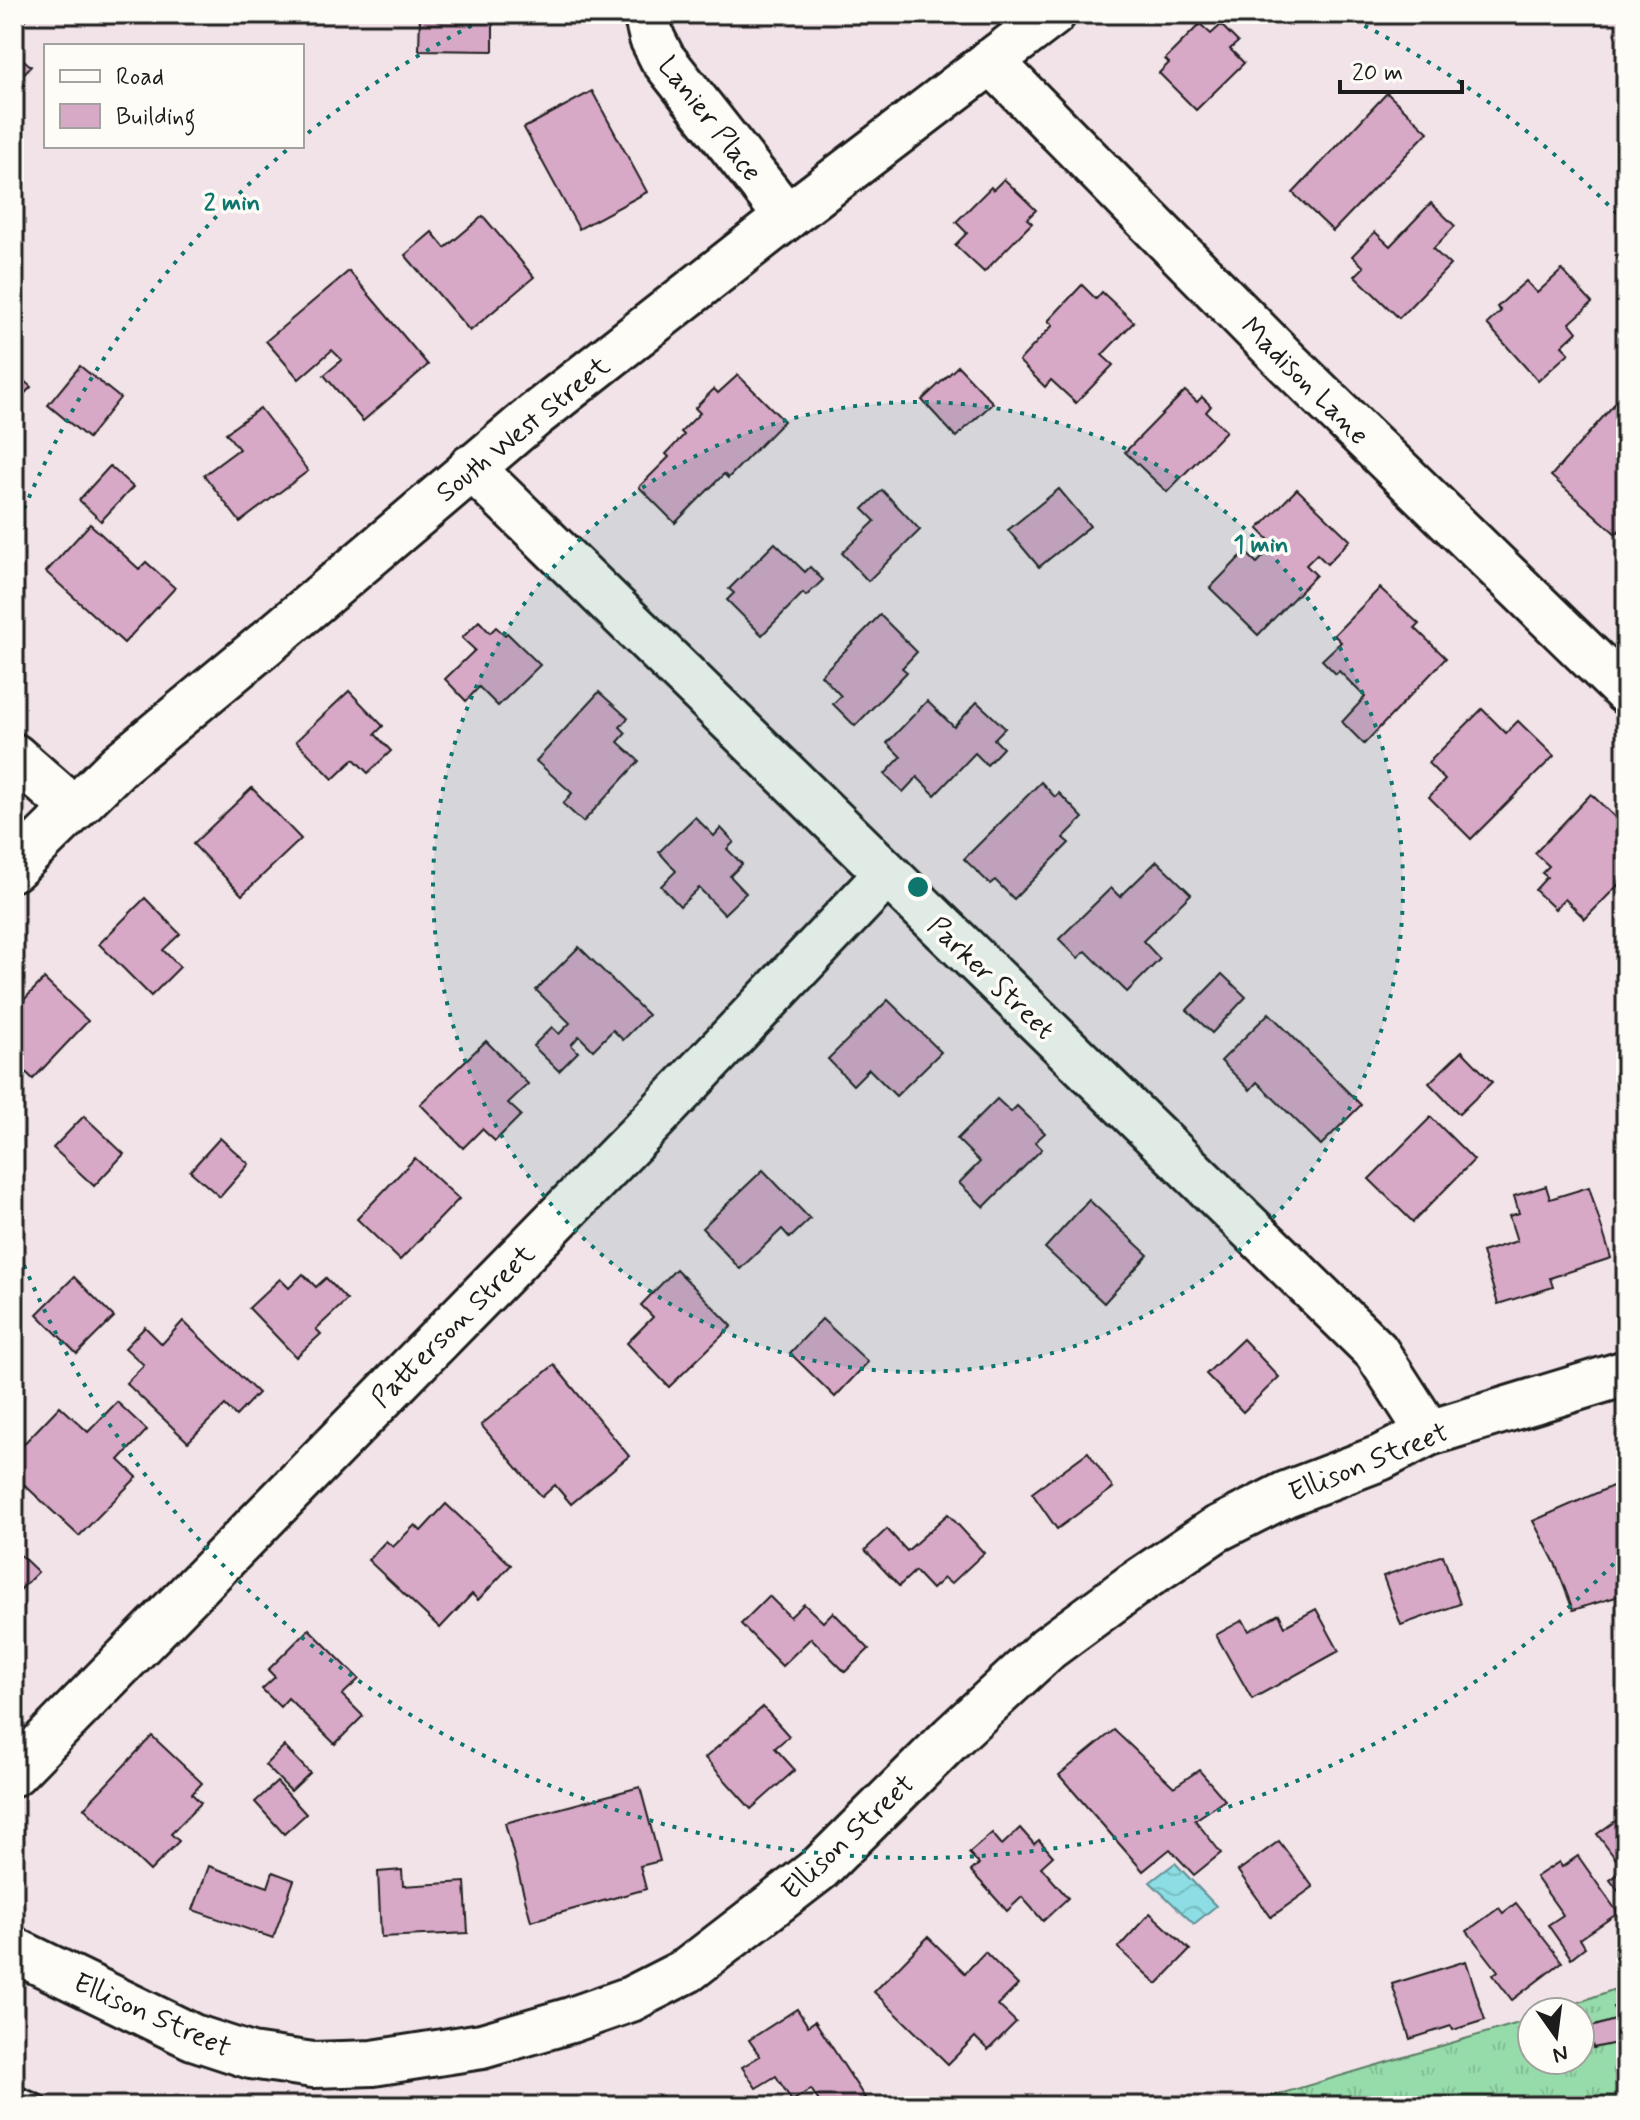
<svg xmlns="http://www.w3.org/2000/svg" width="1640" height="2120" font-family="Mynerve,sans-serif">
	<style>
		.grass { fill: url(#grass-tufts); stroke: #597c63; stroke-width: 2 }
		.water { fill: url(#water-waves); stroke: #5f9094; stroke-width: 2 }
		.building { fill: #d8a8c7; stroke: #1c1c1c; stroke-width: 2 }
		.lines { fill: none; stroke-linecap: round; stroke-linejoin: round }
		.lane-casing { stroke: #1c1c1c; stroke-width: 28 }
		.street-casing { stroke: #1c1c1c; stroke-width: 50 }
		.secondary-casing { stroke: #1c1c1c; stroke-width: 50 }
		.lane { stroke: #fdfcf7; stroke-width: 22 }
		.street { stroke: #fdfcf7; stroke-width: 44 }
		.secondary { stroke: #fdfcf7; stroke-width: 44 }
		.ring { fill: none; stroke: #0f766e; stroke-width: 4; stroke-dasharray: 4 8 }
		.labels { text-anchor: middle; stroke-width: 7; stroke-linejoin: round; paint-order: stroke }
		.street-label { font-size: 28px; fill: #1c1c1c; stroke: #fdfcf7 }
		.centre { fill: #0f766e; stroke: #fdfcf7; stroke-width: 4 }
		.ring-label { font-size: 24px; text-anchor: middle; font-weight: bold; fill: #0f766e; stroke: #fdfcf7; stroke-width: 7; stroke-linejoin: round; paint-order: stroke }
	</style>
	<defs>
		<pattern id="grass-tufts" width="24" height="20" patternUnits="userSpaceOnUse" patternTransform="scale(2)"><rect width="24" height="20" fill="#96dcaa"/><path d="M3 7l-1-3M5 7V3M7 7l1-3M15 17l-1-3M17 17v-4M19 17l1-3" fill="none" stroke="#81bc92"/></pattern>
		<pattern id="water-waves" width="16" height="10" patternUnits="userSpaceOnUse" patternTransform="scale(2)"><rect width="16" height="10" fill="#8cdee4"/><path d="M0 5q4-4 8 0t8 0" fill="none" stroke="#78bec3"/></pattern>
	</defs>
	<rect width="100%" height="100%" fill="#f2e3e9"/>
	<filter id="ink" filterUnits="userSpaceOnUse"><feTurbulence type="fractalNoise" baseFrequency=".0125" numOctaves="2"/><feDisplacementMap in="SourceGraphic" scale="16" xChannelSelector="R" yChannelSelector="G"/><feConvolveMatrix kernelMatrix="1 2 1 2 8 2 1 2 1" color-interpolation-filters="sRGB"/></filter>
	<g filter="url(#ink)">
		<polygon class="grass" points="1626,1985 1626,2106 1239,2106 1532,2019 1532,2060 1580,2060 1580,2012 1552,2012"/>
		<polygon class="water" points="1175,1863 1216,1906 1194,1924 1150,1882"/>
		<g class="building">
			<polygon points="14,14 31,14 14,33"/>
			<polygon points="420,14 493,14 493,51 419,50"/>
			<polygon points="1200,24 1211,34 1221,25 1238,42 1230,49 1244,63 1196,110 1159,73 1169,63 1165,59"/>
			<polygon points="14,52 31,66 14,85"/>
			<polygon points="592,91 647,192 579,229 524,128"/>
			<polygon points="1387,93 1428,132 1333,231 1293,193"/>
			<polygon points="1004,179 1036,210 1027,219 1032,223 984,272 955,245 967,233 956,222 991,187 993,190"/>
			<polygon points="1431,203 1455,226 1433,249 1450,265 1399,318 1355,276 1364,267 1352,256 1375,232 1390,246"/>
			<polygon points="483,216 534,277 470,331 405,255 432,232 445,248"/>
			<polygon points="1562,270 1592,303 1570,323 1577,332 1562,346 1569,353 1538,381 1487,324 1501,311 1497,307 1526,281 1537,293"/>
			<polygon points="349,271 428,365 363,421 324,375 342,360 332,350 299,379 266,341"/>
			<polygon points="1082,285 1096,299 1102,292 1134,322 1102,355 1113,365 1076,403 1051,380 1045,387 1019,361 1053,325 1048,321"/>
			<polygon points="80,366 120,398 88,438 48,405"/>
			<polygon points="958,366 993,403 956,437 922,400"/>
			<polygon points="14,372 31,387 14,405"/>
			<polygon points="738,375 784,421 728,478 724,474 675,523 639,487 669,457 666,454 684,435 681,432 700,413 695,408 714,389 718,393"/>
			<polygon points="1185,391 1197,402 1202,397 1211,406 1206,412 1226,431 1167,492 1125,452"/>
			<polygon points="1626,391 1626,523 1616,534 1551,476"/>
			<polygon points="260,408 308,471 240,522 204,475 239,449 226,433"/>
			<polygon points="110,466 133,487 101,521 79,500"/>
			<polygon points="1059,489 1090,526 1039,567 1008,530"/>
			<polygon points="1297,489 1350,540 1327,564 1317,554 1306,565 1316,575 1258,635 1210,588 1245,552 1257,563 1274,545 1258,529"/>
			<polygon points="882,490 920,530 868,581 842,553 875,521 863,509"/>
			<polygon points="90,524 139,569 146,562 175,588 124,643 46,572"/>
			<polygon points="775,543 805,572 810,567 823,580 806,596 803,593 762,635 727,600 734,593 729,589"/>
			<polygon points="1380,588 1419,624 1415,628 1446,658 1364,744 1342,722 1365,697 1339,671 1336,674 1322,660 1341,642 1334,635"/>
			<polygon points="880,615 917,652 902,668 907,672 855,726 833,704 841,696 821,675"/>
			<polygon points="479,621 490,633 496,627 505,635 507,633 540,665 498,706 479,687 466,701 445,679 475,650 462,638"/>
			<polygon points="349,691 383,726 375,734 391,751 368,773 354,759 333,779 296,741"/>
			<polygon points="599,692 628,718 620,727 626,733 618,742 639,761 583,822 563,804 572,793 536,761"/>
			<polygon points="927,701 954,727 977,702 1005,728 994,739 1003,748 987,765 975,753 935,795 917,777 903,792 885,774 901,757 887,743"/>
			<polygon points="1482,709 1506,733 1518,721 1554,756 1471,839 1429,797 1445,780 1428,763"/>
			<polygon points="1041,782 1055,797 1059,793 1083,818 1063,838 1069,843 1014,899 995,880 990,884 964,859"/>
			<polygon points="252,788 301,839 242,895 193,844"/>
			<polygon points="1591,794 1626,828 1626,877 1585,919 1565,899 1555,909 1535,890 1547,877 1542,873 1549,866 1535,853"/>
			<polygon points="695,817 714,836 721,828 734,842 727,849 742,864 730,876 746,893 724,914 699,888 680,906 661,886 676,871 659,852"/>
			<polygon points="1157,861 1191,894 1143,941 1160,959 1127,992 1086,951 1078,958 1059,939 1111,888 1120,897"/>
			<polygon points="145,898 180,934 163,950 180,967 151,996 99,944"/>
			<polygon points="579,947 648,1015 623,1040 613,1030 593,1050 579,1036 571,1045 578,1052 559,1071 533,1046 552,1027 559,1034 570,1023 536,990"/>
			<polygon points="1222,974 1246,997 1212,1033 1187,1010"/>
			<polygon points="44,979 88,1021 33,1079 14,1061 14,1010"/>
			<polygon points="888,1000 941,1052 896,1096 869,1069 853,1085 828,1059"/>
			<polygon points="1269,1013 1361,1105 1321,1145 1257,1082 1250,1090 1221,1061"/>
			<polygon points="486,1041 528,1084 508,1103 521,1115 495,1141 482,1129 463,1148 420,1104"/>
			<polygon points="1462,1051 1492,1082 1459,1114 1429,1083"/>
			<polygon points="997,1099 1011,1112 1017,1106 1045,1133 1035,1142 1042,1149 984,1207 959,1183 980,1162 957,1139"/>
			<polygon points="84,1116 124,1154 94,1186 53,1148"/>
			<polygon points="1431,1117 1474,1160 1413,1222 1369,1179"/>
			<polygon points="220,1138 249,1164 220,1197 190,1171"/>
			<polygon points="415,1158 459,1199 400,1260 357,1219"/>
			<polygon points="763,1170 810,1219 790,1238 782,1229 740,1269 702,1228"/>
			<polygon points="1546,1186 1550,1199 1589,1187 1611,1258 1550,1278 1553,1287 1498,1304 1482,1252 1517,1241 1509,1216 1519,1213 1514,1196"/>
			<polygon points="1089,1200 1148,1255 1104,1303 1045,1248"/>
			<polygon points="676,1269 732,1326 669,1387 627,1343 653,1317 641,1305"/>
			<polygon points="303,1274 316,1287 326,1278 347,1300 316,1329 321,1334 296,1357 249,1308 280,1279 289,1288"/>
			<polygon points="74,1277 114,1317 77,1354 37,1314"/>
			<polygon points="822,1319 868,1362 835,1397 790,1353"/>
			<polygon points="183,1321 258,1393 236,1416 225,1405 188,1442 126,1383 144,1365 125,1348 145,1327 162,1344"/>
			<polygon points="1243,1339 1279,1377 1243,1412 1206,1374"/>
			<polygon points="554,1365 629,1456 571,1504 555,1485 542,1497 481,1425"/>
			<polygon points="117,1402 147,1430 119,1460 137,1477 79,1536 14,1475 14,1454 60,1406 88,1432"/>
			<polygon points="1088,1452 1113,1488 1057,1529 1032,1493"/>
			<polygon points="1626,1480 1626,1594 1573,1610 1555,1563 1533,1521"/>
			<polygon points="446,1504 511,1565 478,1600 472,1594 440,1628 368,1560 386,1541 393,1547 415,1525 421,1531"/>
			<polygon points="948,1514 984,1553 951,1584 944,1578 932,1589 915,1571 899,1586 865,1550 887,1529 907,1551"/>
			<polygon points="14,1549 38,1572 14,1596"/>
			<polygon points="1443,1555 1460,1604 1401,1625 1383,1576"/>
			<polygon points="769,1596 790,1617 804,1604 823,1622 833,1612 869,1649 845,1672 811,1638 782,1666 741,1624"/>
			<polygon points="1316,1609 1339,1651 1252,1699 1216,1635 1243,1620 1249,1631 1279,1614 1285,1626"/>
			<polygon points="309,1629 359,1679 342,1695 363,1716 335,1744 288,1698 280,1707 262,1689 275,1677 268,1670"/>
			<polygon points="763,1707 789,1736 775,1748 795,1770 751,1809 705,1758"/>
			<polygon points="1114,1730 1174,1787 1199,1770 1225,1800 1195,1820 1221,1853 1194,1875 1170,1849 1143,1871 1059,1775"/>
			<polygon points="152,1736 202,1783 192,1794 201,1803 171,1834 179,1841 150,1871 84,1808"/>
			<polygon points="284,1746 310,1773 291,1791 265,1765"/>
			<polygon points="277,1782 306,1814 284,1834 255,1802"/>
			<polygon points="640,1787 660,1861 640,1866 646,1889 531,1921 505,1823"/>
			<polygon points="1621,1817 1626,1820 1626,1901 1610,1880 1624,1870 1597,1834"/>
			<polygon points="1020,1828 1034,1844 1039,1840 1053,1856 1041,1867 1068,1898 1043,1921 1022,1897 1007,1911 971,1871 979,1864 969,1853 992,1833 1002,1845"/>
			<polygon points="1279,1841 1313,1887 1271,1917 1238,1871"/>
			<polygon points="1578,1856 1618,1913 1580,1939 1585,1947 1571,1958 1548,1925 1563,1915 1536,1877 1559,1862 1562,1867"/>
			<polygon points="209,1866 268,1887 273,1872 294,1880 273,1938 193,1910"/>
			<polygon points="402,1870 403,1886 465,1882 468,1933 381,1937 378,1872"/>
			<polygon points="1516,1903 1562,1962 1512,2000 1493,1975 1498,1971 1467,1931 1499,1908 1503,1913"/>
			<polygon points="1150,1913 1190,1950 1157,1984 1118,1948"/>
			<polygon points="928,1937 965,1973 985,1952 1018,1985 998,2005 1016,2022 988,2050 975,2037 948,2064 874,1992"/>
			<polygon points="1466,1961 1485,2020 1453,2030 1451,2026 1410,2039 1392,1984"/>
			<polygon points="1626,2004 1626,2041 1593,2048 1588,2028 1618,2019 1614,2007"/>
			<polygon points="797,2009 808,2026 815,2021 865,2098 853,2106 822,2106 811,2089 792,2101 776,2076 756,2088 742,2067 760,2056 749,2040"/>
			<polygon points="662,2096 665,2106 628,2106"/>
		</g>
		<g class="lines">
			<g class="lane-casing">
				<polyline id="lane" points="14,2097 35,2106"/>
			</g>
			<g class="street-casing">
				<g id="street">
					<polyline points="646,14 652,38 662,58 787,217"/>
					<polyline points="991,61 1287,362 1626,692"/>
					<polyline points="471,467 1376,1351 1429,1433"/>
					<polyline points="14,756 73,808"/>
					<polyline points="14,1773 642,1132 887,874"/>
					<polyline points="14,1950 193,2037 251,2056 313,2065 373,2063 482,2046 571,2020 631,1999 688,1970 819,1869 952,1737 1048,1648 1132,1586 1215,1530 1286,1494 1380,1458 1429,1433 1626,1373"/>
				</g>
			</g>
			<g class="secondary-casing">
				<polyline id="secondary" points="14,868 119,765 276,635 535,415 787,217 1053,14"/>
			</g>
			<use href="#lane" class="lane"/>
			<use href="#street" class="street"/>
			<use href="#secondary" class="secondary"/>
		</g>
	</g>
	<circle cx="918" cy="887" r="485" fill="#0f766e" fill-opacity=".12"/>
	<g class="ring">
		<circle cx="918" cy="887" r="485"/>
		<path d="M1622 1555A970 970 0 0 1 15 1243M15 531A970 970 0 0 1 288 149M308 133A970 970 0 0 1 493 15M1343 15A970 970 0 0 1 1622 219"/>
	</g>
	<g class="labels">
		<g class="street-label">
			<text transform="translate(711 118) rotate(52)" y="10">Lanier Place</text>
			<text transform="translate(1306 380) rotate(45)" y="10">Madison Lane</text>
			<text transform="translate(522 428) rotate(-39)" y="10">South West Street</text>
			<text transform="translate(992 977) rotate(44)" y="10">Parker Street</text>
			<text transform="translate(452 1325) rotate(-45)" y="10">Patterson Street</text>
			<text transform="translate(1368 1461) rotate(-22)" y="10">Ellison Street</text>
			<text transform="translate(847 1836) rotate(-43)" y="10">Ellison Street</text>
			<text transform="translate(153 2014) rotate(24)" y="10">Ellison Street</text>
		</g>
	</g>
	<circle cx="918" cy="887" r="12" class="centre"/>
	<g class="ring-label">
		<text x="232" y="210">2 min</text>
		<text x="1261" y="552">1 min</text>
	</g>
	<rect width="1640" height="2120" fill="none" stroke="#fdfcf7" stroke-width="48"/>
	<rect x="24" y="24" width="1592" height="2072" fill="none" stroke="#1c1c1c" stroke-width="3" filter="url(#ink)"/>
	<rect x="44" y="44" width="260" height="104" fill="#fdfcf7" stroke="#a3a29f" stroke-width="2"/>
	<rect x="60" y="70" width="40" height="12" fill="#fdfcf7" stroke="#a3a29f" stroke-width="2"/>
	<text x="116" y="84" font-size="24" fill="#1c1c1c">Road</text>
	<rect x="60" y="104" width="40" height="24" fill="#d8a8c7" stroke="#a3a29f" stroke-width="2"/>
	<text x="116" y="124" font-size="24" fill="#1c1c1c">Building</text>
	<g transform="translate(1556 2036) rotate(166)"><circle r="38" fill="#fdfcf7" stroke="#a3a29f" stroke-width="2"/>
	<path d="M0-6L14 30L0 20L-14 30Z" fill="#1c1c1c"/>
	<text y="-12" font-size="22" font-weight="bold" text-anchor="middle" fill="#1c1c1c">N</text>
	</g>
	<path d="M1340 80v12h122v-12" fill="none" stroke="#1c1c1c" stroke-width="4"/>
	<text x="1352" y="80" font-size="24" fill="#1c1c1c" stroke="#fdfcf7" stroke-width="6" paint-order="stroke">20 m</text>
</svg>
